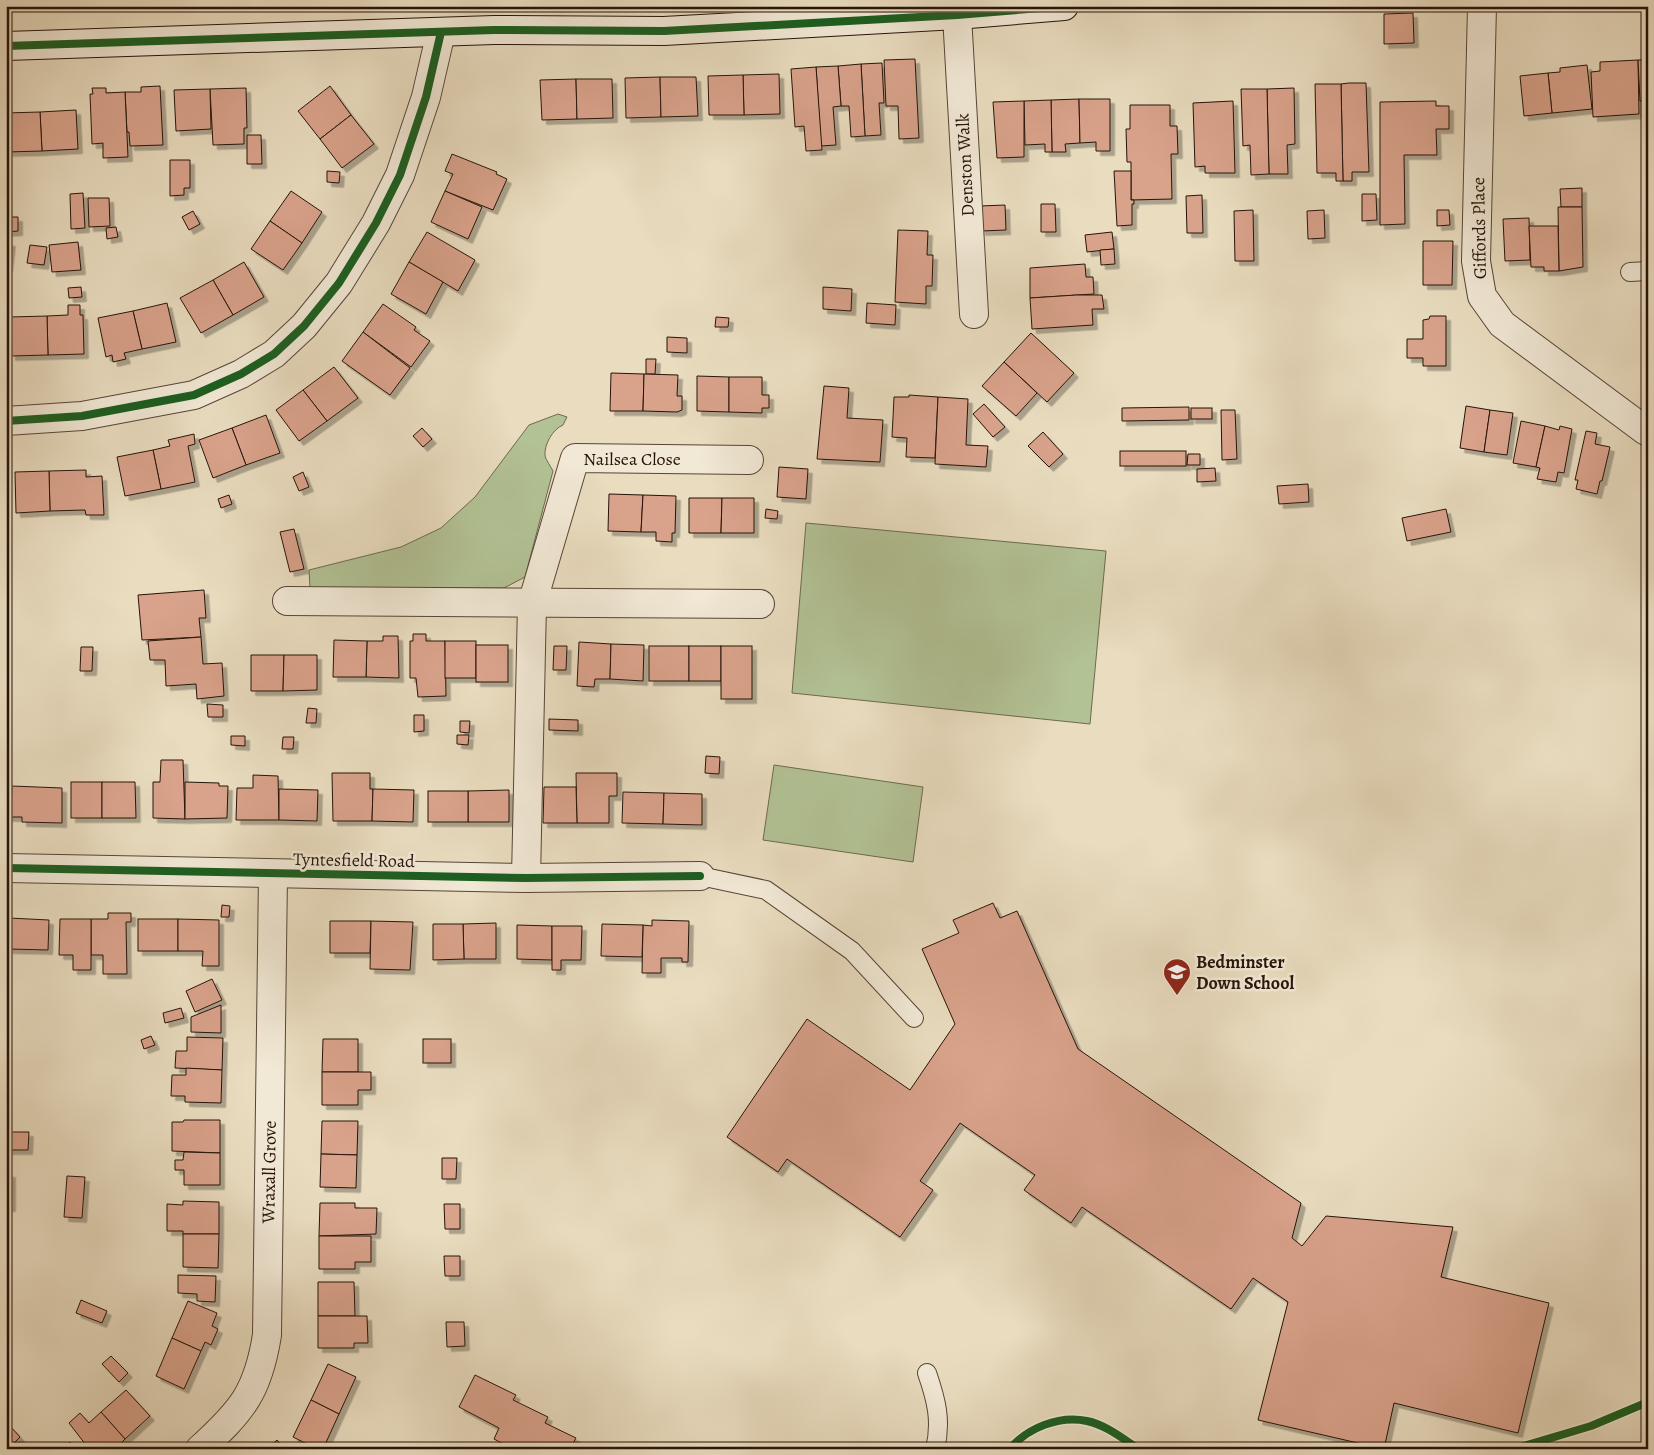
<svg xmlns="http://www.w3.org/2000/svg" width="1654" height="1455" font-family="Alegreya,serif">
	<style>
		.green { fill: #b2c295; stroke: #6c6a4f }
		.building { fill: #d9a28b; stroke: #261309; filter: url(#shadow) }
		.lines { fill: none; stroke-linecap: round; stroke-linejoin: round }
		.lane-casing { stroke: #574536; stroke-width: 20 }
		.street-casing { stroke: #574536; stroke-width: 30 }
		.secondary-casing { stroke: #261309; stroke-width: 30 }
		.lane { stroke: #f1e8d5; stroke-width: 18 }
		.street { stroke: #f1e8d5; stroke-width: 28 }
		.secondary { stroke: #f1e8d5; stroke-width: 28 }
		.cycleway-casing { stroke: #f1e8d5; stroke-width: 11 }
		.cycleway { stroke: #1b5e20; stroke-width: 8 }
		.labels { text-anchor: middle; stroke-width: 5; stroke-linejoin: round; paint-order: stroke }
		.street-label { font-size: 18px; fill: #261309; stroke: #f1e8d5 }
		.poi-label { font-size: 18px; font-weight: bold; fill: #261309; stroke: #f1e8d5; text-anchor: start }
	</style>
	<defs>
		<filter id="shadow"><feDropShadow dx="4.5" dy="4.5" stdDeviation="0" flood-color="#0004"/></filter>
	</defs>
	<rect width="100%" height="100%" fill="#e9dcbf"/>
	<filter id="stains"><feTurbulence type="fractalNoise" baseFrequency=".004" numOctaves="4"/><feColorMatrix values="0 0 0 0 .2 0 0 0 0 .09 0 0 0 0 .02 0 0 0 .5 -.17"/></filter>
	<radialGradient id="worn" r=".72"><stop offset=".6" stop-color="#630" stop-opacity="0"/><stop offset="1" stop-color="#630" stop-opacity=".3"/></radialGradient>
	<g class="green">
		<path d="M558,414L567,417L563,425C553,429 544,444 545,456C546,460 551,467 553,471L525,577L504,588H310L309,570L401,547L441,528L475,497L529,425Z"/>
		<polygon points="806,523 1106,551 1090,724 792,693"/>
		<polygon points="774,765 923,787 913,862 763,840"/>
	</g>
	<g class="building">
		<polygon points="1413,13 1414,43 1384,44 1384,14"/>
		<polygon points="915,59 919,138 899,139 898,106 886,106 884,60"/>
		<polygon points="1638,60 1639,114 1593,117 1591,72 1600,71 1600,62"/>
		<polygon points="1638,60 1648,60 1648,100 1640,101"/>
		<polygon points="882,63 884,103 879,103 881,135 865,136 861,64"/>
		<polygon points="861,64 865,136 851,137 849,106 841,106 838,66"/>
		<polygon points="1587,65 1592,109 1552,113 1548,73 1560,72 1560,68"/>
		<polygon points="838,66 841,106 833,107 836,145 821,146 816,67"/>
		<polygon points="816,67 822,150 806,151 804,126 795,127 791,69"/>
		<polygon points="1548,73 1552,113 1524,116 1520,76"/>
		<polygon points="779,74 780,114 744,115 743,75"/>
		<polygon points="743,75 744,115 709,115 708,76"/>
		<polygon points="660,77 661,117 626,118 625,78"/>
		<polygon points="660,77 696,77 698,116 661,117"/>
		<polygon points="576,79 577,119 542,120 540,80"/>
		<polygon points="576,79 612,79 613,118 577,119"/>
		<polygon points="1349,83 1366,83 1369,172 1352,172 1352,181 1343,181 1341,84"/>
		<polygon points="1315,84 1341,84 1343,181 1336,181 1336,173 1317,173"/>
		<polygon points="160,86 163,145 130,146 129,132 127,132 125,92 141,92 141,87"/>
		<polygon points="330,86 351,115 320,139 298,111"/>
		<polygon points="92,88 106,88 106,93 125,92 128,157 103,158 103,143 92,144 90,94 93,94"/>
		<polygon points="246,88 247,128 244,128 244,144 213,145 210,89"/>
		<polygon points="1294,88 1295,144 1287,145 1288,174 1269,174 1267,89"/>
		<polygon points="210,89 211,129 176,131 174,90"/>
		<polygon points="1241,89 1267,89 1269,174 1251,175 1250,145 1243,146"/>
		<polygon points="1079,99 1080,143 1065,144 1066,152 1052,152 1051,100"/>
		<polygon points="1079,99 1110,99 1110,151 1096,151 1096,142 1080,143"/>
		<polygon points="1051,100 1052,152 1045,152 1045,144 1025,145 1024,101"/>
		<polygon points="1024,101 1024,157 997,158 993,102"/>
		<polygon points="1233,101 1235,173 1205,173 1205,166 1195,167 1193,103"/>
		<polygon points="1436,101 1436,106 1449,106 1449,129 1436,129 1437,155 1404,155 1405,224 1380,225 1380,102"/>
		<polygon points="1130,105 1170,105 1170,126 1177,126 1178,154 1171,154 1172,199 1131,200 1131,162 1127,162 1126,129 1130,129"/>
		<polygon points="76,110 78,149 42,151 40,112"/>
		<polygon points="40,112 42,151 6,152 6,113"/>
		<polygon points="351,115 374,144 342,168 320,139"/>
		<polygon points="247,135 261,135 262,164 247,164"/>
		<polygon points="452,154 497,172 496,174 507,179 493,210 445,191 453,174 445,171"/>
		<polygon points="170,160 190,160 190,188 184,188 184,195 170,196"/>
		<polygon points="327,171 340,172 339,183 327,182"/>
		<polygon points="1114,171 1131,171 1131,200 1134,200 1134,204 1132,204 1132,225 1117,226"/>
		<polygon points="1582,188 1582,207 1561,207 1560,189"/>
		<polygon points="291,191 322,212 302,243 270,221"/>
		<polygon points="445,191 482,207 468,239 431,222"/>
		<polygon points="83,193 85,228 71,229 70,194"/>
		<polygon points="1362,194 1376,194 1377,220 1362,221"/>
		<polygon points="1202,195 1203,233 1187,233 1186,196"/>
		<polygon points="88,198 109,198 110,226 89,227"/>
		<polygon points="1041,204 1055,204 1056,232 1041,232"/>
		<polygon points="1005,205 1006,230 981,231 980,206"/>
		<polygon points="1558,207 1582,207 1583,267 1559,271"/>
		<polygon points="1253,210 1254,261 1235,261 1234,211"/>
		<polygon points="1324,210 1325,238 1308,239 1307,211"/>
		<polygon points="1437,210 1449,210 1450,225 1437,226"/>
		<polygon points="193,211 200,224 189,230 182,217"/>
		<polygon points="6,217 18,217 18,231 6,232"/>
		<polygon points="1529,218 1530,260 1505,261 1503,219"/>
		<polygon points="270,221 302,243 283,270 251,249"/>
		<polygon points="1529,226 1558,226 1559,271 1544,271 1544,267 1531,267"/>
		<polygon points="116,227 118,237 107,239 106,228"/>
		<polygon points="898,230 928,231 927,255 933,255 932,286 926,286 926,304 895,302"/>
		<polygon points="427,232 475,260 458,291 409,262"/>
		<polygon points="1112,232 1114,249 1087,252 1085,235"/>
		<polygon points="6,241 11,242 8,267 6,267"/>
		<polygon points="1423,241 1453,241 1452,285 1423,285"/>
		<polygon points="78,242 81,270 52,272 49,245"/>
		<polygon points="30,245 47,247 44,265 27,263"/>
		<polygon points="1114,249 1115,264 1101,265 1100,250"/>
		<polygon points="244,262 264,297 233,315 213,280"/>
		<polygon points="409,262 443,282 426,314 391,294"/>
		<polygon points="1085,264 1086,277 1093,277 1094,294 1030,298 1030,268"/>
		<polygon points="213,280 233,315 201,333 180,298"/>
		<polygon points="81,287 82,297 69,298 68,288"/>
		<polygon points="823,287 852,289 851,311 823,309"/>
		<polygon points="1076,295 1102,295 1104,309 1092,309 1093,325 1032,329 1030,298"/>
		<polygon points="167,303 176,342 142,349 133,311"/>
		<polygon points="867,303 896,305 895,325 866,323"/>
		<polygon points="383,304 416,327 414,330 430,341 411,367 363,332"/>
		<polygon points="68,305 80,305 80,315 83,315 84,354 48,355 47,316 68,315"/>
		<polygon points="133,311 142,349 124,353 126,359 113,362 112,355 106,357 98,318"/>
		<polygon points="47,316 48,355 11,356 10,317"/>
		<polygon points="1430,316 1446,316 1446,366 1423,366 1423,358 1407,358 1407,339 1423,339 1423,320 1429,319"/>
		<polygon points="716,317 729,318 728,327 715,327"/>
		<polygon points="363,332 410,368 390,395 342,361"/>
		<polygon points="1031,333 1074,373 1047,402 1004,362"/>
		<polygon points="667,337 687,338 687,353 667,352"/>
		<polygon points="646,359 656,359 655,374 646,374"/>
		<polygon points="1004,362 1037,393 1016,416 982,386"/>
		<polygon points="334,367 358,398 327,421 303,390"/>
		<polygon points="611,373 644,374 643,411 610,411"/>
		<polygon points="644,374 678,375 677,396 682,396 682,410 677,412 643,411"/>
		<polygon points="697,376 729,377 729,412 697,411"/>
		<polygon points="729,377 762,377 762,395 769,395 769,408 762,408 762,413 729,412"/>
		<polygon points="824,386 849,388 847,418 883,420 880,462 817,459"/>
		<polygon points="303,390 327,421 299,441 276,410"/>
		<polygon points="909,395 938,397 935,458 906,457 907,438 892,437 894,397 909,397"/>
		<polygon points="938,397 968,399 966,445 988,446 986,467 935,464"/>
		<polygon points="984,404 1005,427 993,437 973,414"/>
		<polygon points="1466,406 1490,410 1484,452 1460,448"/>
		<polygon points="1189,407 1189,420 1122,421 1122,408"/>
		<rect x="1191" y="408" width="21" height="11"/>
		<polygon points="1221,410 1235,410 1237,459 1222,460"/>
		<polygon points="1490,410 1513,413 1507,455 1484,452"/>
		<polygon points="266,415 280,453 246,465 232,428"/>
		<polygon points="1521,421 1545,426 1536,467 1513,463"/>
		<polygon points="1545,426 1559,430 1560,426 1572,429 1564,473 1558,472 1556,482 1537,479 1540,468 1536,467"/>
		<polygon points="232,428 246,465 213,478 199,440"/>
		<polygon points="422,428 432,439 423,447 413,436"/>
		<polygon points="1586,431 1597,433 1595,444 1610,447 1602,481 1600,481 1597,494 1576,489 1578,480 1575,480"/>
		<polygon points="1043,432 1063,454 1049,467 1028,446"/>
		<polygon points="194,434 195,444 188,446 195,482 161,489 153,450 170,446 168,440"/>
		<polygon points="153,450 161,489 125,496 117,457"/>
		<rect x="1120" y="451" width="66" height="15"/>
		<polygon points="1188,454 1200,454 1200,465 1187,465"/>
		<polygon points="779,467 808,469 806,499 777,497"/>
		<polygon points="1215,468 1216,481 1197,482 1197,469"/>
		<polygon points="86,470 86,477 102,476 104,515 86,515 85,510 50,511 49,471"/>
		<polygon points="49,471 50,511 16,513 15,472"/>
		<polygon points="303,472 309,487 299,491 293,477"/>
		<polygon points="1308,484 1309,502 1279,504 1277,486"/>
		<polygon points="609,494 643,495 641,532 608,531"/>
		<polygon points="229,495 232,504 221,508 218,499"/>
		<polygon points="643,495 676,496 675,533 672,533 672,542 656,541 656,532 641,532"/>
		<polygon points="689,498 722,498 721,533 689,533"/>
		<polygon points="722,498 754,498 754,533 721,533"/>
		<polygon points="766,509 778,511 777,519 765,518"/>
		<polygon points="1446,509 1451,532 1407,541 1402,518"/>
		<polygon points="294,529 304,569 290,572 280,532"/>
		<polygon points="204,590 206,618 199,618 201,637 142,640 138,595"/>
		<polygon points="413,634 426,634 426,641 445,641 446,696 418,697 416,678 410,678 410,641 413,641"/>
		<polygon points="383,636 398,636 399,678 366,677 367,641 383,641"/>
		<polygon points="201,637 203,664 222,663 224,696 197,699 196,684 166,686 165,660 150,660 148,641"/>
		<polygon points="334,640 367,641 366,677 333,677"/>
		<rect x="445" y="641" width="31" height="37"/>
		<polygon points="579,642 611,644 610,679 595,679 594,687 577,686"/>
		<polygon points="611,644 644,645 643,681 610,679"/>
		<rect x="476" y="645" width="32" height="37"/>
		<polygon points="554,646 567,646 566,670 553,670"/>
		<rect x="649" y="646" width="40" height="35"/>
		<rect x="689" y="646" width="32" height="35"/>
		<rect x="721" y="646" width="31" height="53"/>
		<polygon points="81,647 93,647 92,671 80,671"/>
		<polygon points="251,655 284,655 283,691 251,691"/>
		<polygon points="284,655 317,655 317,690 283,691"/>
		<polygon points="207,704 223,705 223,717 208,717"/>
		<polygon points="308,708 317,709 316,723 306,723"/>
		<polygon points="414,715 424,715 424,731 414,732"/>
		<polygon points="549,719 578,720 578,731 549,730"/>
		<polygon points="460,721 470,721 469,733 460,732"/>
		<polygon points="457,735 469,735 468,745 457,744"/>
		<polygon points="231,736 245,736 245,746 231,745"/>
		<polygon points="283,737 294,737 293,749 282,749"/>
		<polygon points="706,756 720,757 719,774 705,773"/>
		<polygon points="161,760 183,760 185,819 153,818 153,782 160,782"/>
		<polygon points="332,773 370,773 370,789 373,789 372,821 333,821"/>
		<polygon points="576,773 617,773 617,796 609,796 609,823 577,823"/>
		<polygon points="253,775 278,776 279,820 236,820 237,788 253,788"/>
		<rect x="71" y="782" width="31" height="36"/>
		<polygon points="102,782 135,782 136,818 102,818"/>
		<polygon points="185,782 219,783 219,786 228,786 227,818 185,819"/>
		<polygon points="6,786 12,786 11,817 6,817"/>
		<polygon points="12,786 62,788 62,823 22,822 22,817 11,817"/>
		<polygon points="544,787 576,787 577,823 543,823"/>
		<polygon points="279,789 318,790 317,821 279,820"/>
		<polygon points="373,789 414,790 413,822 372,821"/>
		<polygon points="509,790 509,822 468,822 468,791"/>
		<rect x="428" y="791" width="40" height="31"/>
		<polygon points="623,792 664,793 663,824 622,823"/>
		<polygon points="664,793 702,794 702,825 663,824"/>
		<polygon points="993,903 1000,918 1017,911 1078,1049 1301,1203 1292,1238 1302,1246 1326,1216 1453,1227 1441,1277 1549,1303 1518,1433 1394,1403 1384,1449 1258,1420 1288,1302 1253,1278 1231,1309 1082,1207 1071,1223 1024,1190 1035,1175 960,1123 920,1181 933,1190 900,1237 787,1159 778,1172 727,1137 807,1019 910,1090 955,1024 922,949 959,933 953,920"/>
		<polygon points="222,905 230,906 229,917 221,917"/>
		<polygon points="108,913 131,913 131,922 126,922 127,974 103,974 103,955 91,955 91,919 108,919"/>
		<polygon points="6,918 9,918 8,949 6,949"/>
		<polygon points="9,918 49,920 48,950 8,949"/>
		<polygon points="60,919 91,919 91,970 73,970 73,955 59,955"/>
		<rect x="138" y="919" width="40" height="32"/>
		<polygon points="178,919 219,920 219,966 202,966 203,951 178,951"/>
		<polygon points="652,920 689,921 688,962 682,962 682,958 661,958 661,973 642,973 643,925 652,926"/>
		<polygon points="330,921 371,921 370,953 330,953"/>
		<polygon points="371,921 413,922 410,970 370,969"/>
		<polygon points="496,923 496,959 464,959 463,924"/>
		<polygon points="433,924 463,924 464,959 433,960"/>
		<polygon points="602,924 643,925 642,957 601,956"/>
		<polygon points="517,925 552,926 552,960 517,959"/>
		<polygon points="552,926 582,926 581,960 561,960 561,970 552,970"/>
		<polygon points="212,979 222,1000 195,1012 186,991"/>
		<polygon points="221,1005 221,1033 191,1032 191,1017"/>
		<polygon points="181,1008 184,1018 165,1023 163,1013"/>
		<polygon points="151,1036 155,1045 144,1049 141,1040"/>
		<polygon points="187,1037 223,1038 222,1070 175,1068 176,1051 187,1051"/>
		<polygon points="323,1039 358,1039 358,1072 322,1072"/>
		<rect x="423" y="1039" width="28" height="24"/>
		<polygon points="186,1068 222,1070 221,1103 185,1102 185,1096 171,1096 172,1075 186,1075"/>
		<polygon points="322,1072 371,1072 371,1090 358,1090 358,1105 322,1105"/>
		<polygon points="184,1120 220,1120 220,1153 172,1151 172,1122 183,1122"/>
		<polygon points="322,1121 358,1121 357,1155 321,1154"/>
		<polygon points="6,1132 29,1132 28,1150 6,1150"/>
		<polygon points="184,1152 220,1153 220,1185 184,1185 184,1170 175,1170 175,1160 183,1160"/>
		<polygon points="321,1154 357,1155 356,1188 320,1187"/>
		<polygon points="442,1158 457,1158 456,1179 442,1179"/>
		<rect x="6" y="1173" width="5" height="34"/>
		<polygon points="67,1176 85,1177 82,1218 64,1217"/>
		<polygon points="183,1201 219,1202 219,1234 183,1234 183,1231 167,1231 167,1204 183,1205"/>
		<polygon points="320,1203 355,1203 355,1208 377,1208 376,1234 319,1236"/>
		<polygon points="444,1204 460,1204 460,1229 445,1229"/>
		<polygon points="183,1234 219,1234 218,1268 183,1267"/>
		<polygon points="319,1236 371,1236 371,1262 355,1262 355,1269 319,1269"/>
		<polygon points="444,1256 460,1256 460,1276 445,1276"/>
		<polygon points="178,1275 216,1276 215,1302 197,1301 197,1294 178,1293"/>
		<polygon points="318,1282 354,1282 355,1316 318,1316"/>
		<polygon points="81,1300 107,1311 102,1323 76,1313"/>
		<polygon points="188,1301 217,1313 212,1326 218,1329 211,1345 205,1342 201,1351 172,1338"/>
		<polygon points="318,1316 367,1316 368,1343 354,1343 354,1348 318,1348"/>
		<polygon points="446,1322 464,1322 465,1346 447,1347"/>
		<polygon points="172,1338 201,1351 184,1389 156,1376"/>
		<polygon points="111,1356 128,1373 119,1382 102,1364"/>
		<polygon points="328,1364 356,1377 339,1414 311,1400"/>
		<polygon points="475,1375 516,1395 513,1400 548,1417 545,1423 576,1438 570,1449 513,1449 494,1439 499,1428 459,1407"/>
		<polygon points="126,1390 150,1416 125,1439 101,1412"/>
		<polygon points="311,1400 339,1414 323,1449 317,1449 293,1437"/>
		<polygon points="101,1412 125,1439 115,1449 89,1449 69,1423 80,1413 89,1423"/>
		<polygon points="11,1427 20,1437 11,1446 6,1440 6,1431"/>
		<polygon points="277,1440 284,1449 267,1449"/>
		<polygon points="70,1442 76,1449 62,1449"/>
	</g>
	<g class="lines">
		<g class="lane-casing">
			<g id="lane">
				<polyline points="1630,272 1648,271"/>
				<polyline points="700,876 766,890 852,951 914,1018"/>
				<path d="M927,1373C936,1399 942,1421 935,1449"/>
			</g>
		</g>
		<g class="street-casing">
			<g id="street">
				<polyline points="1482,6 1476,261 1482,296 1502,324 1646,431"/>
				<polyline points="957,15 974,314"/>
				<polyline points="6,421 82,416 194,395 241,374 274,354 304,326 339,283 376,223 400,175 426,97 441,32"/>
				<polyline points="287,601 760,604"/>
				<polyline points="6,868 526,878 700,876"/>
				<polyline points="526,878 532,604 575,458 749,460"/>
				<path d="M200,1449C242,1411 258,1392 267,1335L273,874"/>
			</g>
		</g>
		<g class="secondary-casing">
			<polyline id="secondary" points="6,46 494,30 664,31 957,15 1064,6"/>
		</g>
		<use href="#lane" class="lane"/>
		<use href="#street" class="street"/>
		<use href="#secondary" class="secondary"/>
		<g class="cycleway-casing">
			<g id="cycleway">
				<polyline points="6,46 494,30 664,31 957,15 1064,6"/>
				<polyline points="6,421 82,416 194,395 241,374 274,354 304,326 339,283 376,223 400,175 426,97 441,32"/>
				<polyline points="6,868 526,878 700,876"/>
				<path d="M1010,1449C1027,1428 1059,1415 1087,1421C1106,1425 1123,1439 1139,1449"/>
				<polyline points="1514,1449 1591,1426 1648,1402"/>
			</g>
		</g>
		<use href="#cycleway" class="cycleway"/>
	</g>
	<defs>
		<g id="school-pin" transform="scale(1.4375)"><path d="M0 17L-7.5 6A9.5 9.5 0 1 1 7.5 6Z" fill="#8f2418" stroke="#f1e8d5"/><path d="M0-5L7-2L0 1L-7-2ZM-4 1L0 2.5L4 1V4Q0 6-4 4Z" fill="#fff"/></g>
	</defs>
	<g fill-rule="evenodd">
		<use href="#school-pin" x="1177" y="972"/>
	</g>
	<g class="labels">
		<g class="street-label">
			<text transform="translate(965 165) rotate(-93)" y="6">Denston Walk</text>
			<text transform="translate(1479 228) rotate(-91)" y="6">Giffords Place</text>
			<text x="632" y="465">Nailsea Close</text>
			<text transform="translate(354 860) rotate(1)" y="6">Tyntesfield Road</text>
			<text transform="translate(269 1172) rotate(-89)" y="6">Wraxall Grove</text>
		</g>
		<g class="poi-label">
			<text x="1196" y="968">Bedminster<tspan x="1196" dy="21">Down School</tspan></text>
		</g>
	</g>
	<rect width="1654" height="1455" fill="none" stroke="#e9dcbf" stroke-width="25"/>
	<rect x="8" y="8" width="1639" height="1440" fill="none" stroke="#261309" stroke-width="2.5"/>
	<rect x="12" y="12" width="1629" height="1430" fill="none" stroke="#261309"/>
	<rect width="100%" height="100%" filter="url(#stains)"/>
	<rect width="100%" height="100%" fill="url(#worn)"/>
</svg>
